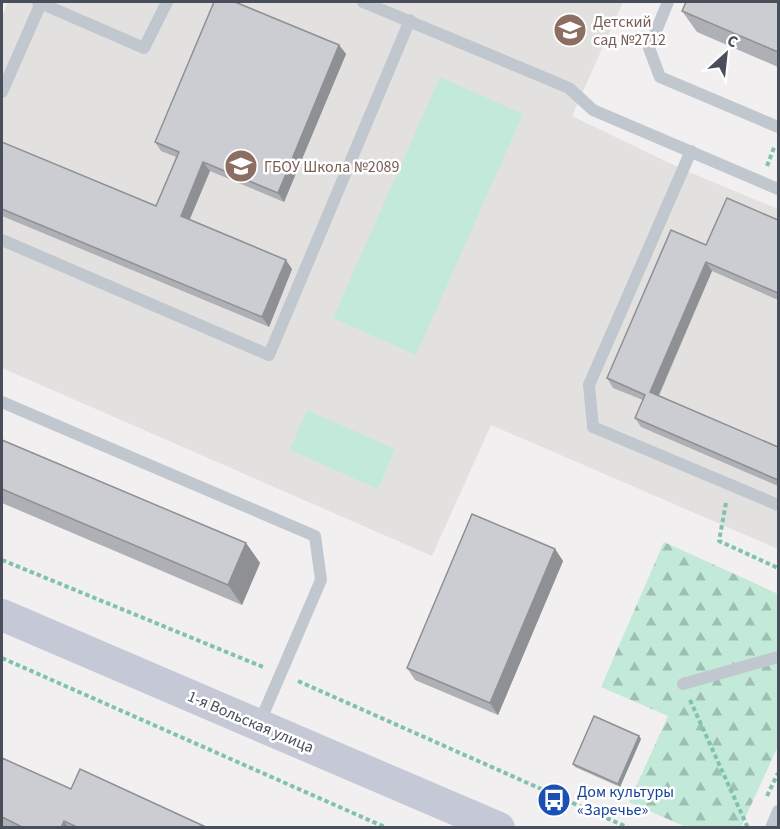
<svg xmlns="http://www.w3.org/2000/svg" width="780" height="829" font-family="'Source Sans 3',sans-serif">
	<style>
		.education { fill: #e2e1e0 }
		.forest { fill: url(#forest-firs) }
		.garden { fill: #c3e9d9 }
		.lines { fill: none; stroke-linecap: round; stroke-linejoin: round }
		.path { stroke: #7fc3ae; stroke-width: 4; stroke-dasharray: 4.5 3; stroke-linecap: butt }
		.lane { stroke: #c1c7cf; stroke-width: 12 }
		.secondary { stroke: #c4c9d5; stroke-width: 32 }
		.wall { fill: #afb0b5 }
		.shaded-wall { fill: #8f9094 }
		.building { fill: #cccdd3; stroke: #8f9094; stroke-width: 1.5 }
		.labels { text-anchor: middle; stroke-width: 5; stroke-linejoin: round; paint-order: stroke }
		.education-label { font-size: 16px; fill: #785e54; stroke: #fff; text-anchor: start }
		.street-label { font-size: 16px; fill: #494f5a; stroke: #fff }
		.transit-label { font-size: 16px; fill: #164399; stroke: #fff; text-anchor: start }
	</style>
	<defs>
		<pattern id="forest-firs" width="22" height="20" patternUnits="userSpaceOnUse" patternTransform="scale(1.5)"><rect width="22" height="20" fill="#c3e9d9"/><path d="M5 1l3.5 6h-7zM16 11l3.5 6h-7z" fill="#a0bfb3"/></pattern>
	</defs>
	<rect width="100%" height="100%" fill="#f1efef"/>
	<polygon class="education" points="8,2 623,2 572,116 682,169 778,209 778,549 491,425 432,556 2,368 2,17"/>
	<polygon class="forest" points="664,542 778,594 778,746 741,827 686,827 629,802 668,716 601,687"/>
	<g class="garden">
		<polygon points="440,77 523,114 416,355 333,318"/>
		<polygon points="307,410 395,449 378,489 290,450"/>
	</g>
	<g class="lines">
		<g class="path">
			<polyline points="767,166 775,145"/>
			<polyline points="726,503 719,541 778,568"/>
			<polyline points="2,560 263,667"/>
			<polyline points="2,658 387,828"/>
			<polyline points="298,681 629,828"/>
			<polyline points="690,700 748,828"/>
			<polyline points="767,796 778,773"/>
		</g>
		<g class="lane">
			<polyline points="38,2 144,48 167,2"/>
			<polyline points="363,2 569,88 593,110 778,189"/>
			<polyline points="668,2 649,48 660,77 778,127"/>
			<polyline points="2,92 41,3"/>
			<polyline points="691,151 589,385 593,427 778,505"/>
			<polyline points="2,240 269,355 410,20"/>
			<polyline points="2,402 315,536 321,580 259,724"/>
			<polyline points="683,684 778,657"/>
			<polyline points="771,828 778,811"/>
		</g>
		<polyline class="secondary" points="2,615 499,828"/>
	</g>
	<g class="wall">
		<polygon points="778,2 778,67 697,32 682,11"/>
		<polygon points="339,45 346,54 284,202 210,171 189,220 292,269 269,327 2,216 2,142 156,206 176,157 161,151 155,142"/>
		<polygon points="778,220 778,300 712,271 659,396 778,447 778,445 778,486 641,427 635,418 643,400 613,388 607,378 706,245"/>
		<polygon points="2,440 246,543 260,563 242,605 2,503"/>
		<polygon points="555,549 563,561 498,715 415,680 407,668"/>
		<polygon points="639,736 641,739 620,787 575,767 573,764"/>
		<polygon points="2,758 71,789 208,828 2,828"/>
	</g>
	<g class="shaded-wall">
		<polygon points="339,45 346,54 284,202 278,193"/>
		<polygon points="203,162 210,171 187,226 181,216"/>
		<polygon points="286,260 292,269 269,327 262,317"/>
		<polygon points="706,262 712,271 656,401 650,392"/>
		<polygon points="246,543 260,563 242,605 228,585"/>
		<polygon points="555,549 563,561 498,715 490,703"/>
		<polygon points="639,736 641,739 620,787 618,784"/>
		<polygon points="64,821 69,828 61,828"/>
	</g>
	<g class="building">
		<polygon points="214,2 235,2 339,45 278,193 203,162 181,216 286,260 262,317 2,209 2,142 156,206 179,152 155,142"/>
		<polygon points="686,2 778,2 778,52 682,11"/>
		<polygon points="727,198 778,220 778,293 706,262 650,392 778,447 778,445 778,480 635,418 645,395 607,378 671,230 706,245"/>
		<polygon points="2,440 246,543 228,585 2,489"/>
		<polygon points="472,514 555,549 490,703 407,668"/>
		<polygon points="594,716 639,736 618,784 573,764"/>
		<polygon points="2,758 71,789 80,769 208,828 79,828 64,821 61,828 24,828 2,817"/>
	</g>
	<defs>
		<g id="school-disc" transform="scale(1.725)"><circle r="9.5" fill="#8d6e63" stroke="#fff"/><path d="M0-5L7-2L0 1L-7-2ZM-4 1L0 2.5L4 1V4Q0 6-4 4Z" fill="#fff"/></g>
		<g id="bus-disc" transform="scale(1.725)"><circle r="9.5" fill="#1a4fb4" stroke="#fff"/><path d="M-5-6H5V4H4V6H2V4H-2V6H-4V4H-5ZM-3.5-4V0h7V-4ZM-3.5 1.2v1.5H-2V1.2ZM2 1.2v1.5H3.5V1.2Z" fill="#fff"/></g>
	</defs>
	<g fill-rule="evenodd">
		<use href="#school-disc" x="570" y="30"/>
		<use href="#school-disc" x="241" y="166"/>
		<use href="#bus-disc" x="554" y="800"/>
	</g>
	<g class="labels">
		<g class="education-label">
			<text x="593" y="27">Детский<tspan x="593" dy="18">сад №2712</tspan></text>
			<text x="264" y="172">ГБОУ Школа №2089</text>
		</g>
		<g class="street-label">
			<text transform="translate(251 721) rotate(23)" y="6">1-я Вольская улица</text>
		</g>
		<g class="transit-label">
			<text x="577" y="797">Дом культуры<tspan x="577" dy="18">«Заречье»</tspan></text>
		</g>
	</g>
	<rect width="780" height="829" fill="none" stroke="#494f5a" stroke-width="6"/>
	<g transform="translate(726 54) rotate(27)" stroke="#ffffff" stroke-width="4.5" paint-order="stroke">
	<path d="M0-4.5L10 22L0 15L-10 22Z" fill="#494f5a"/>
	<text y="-9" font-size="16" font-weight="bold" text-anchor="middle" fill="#494f5a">С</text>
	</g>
</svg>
